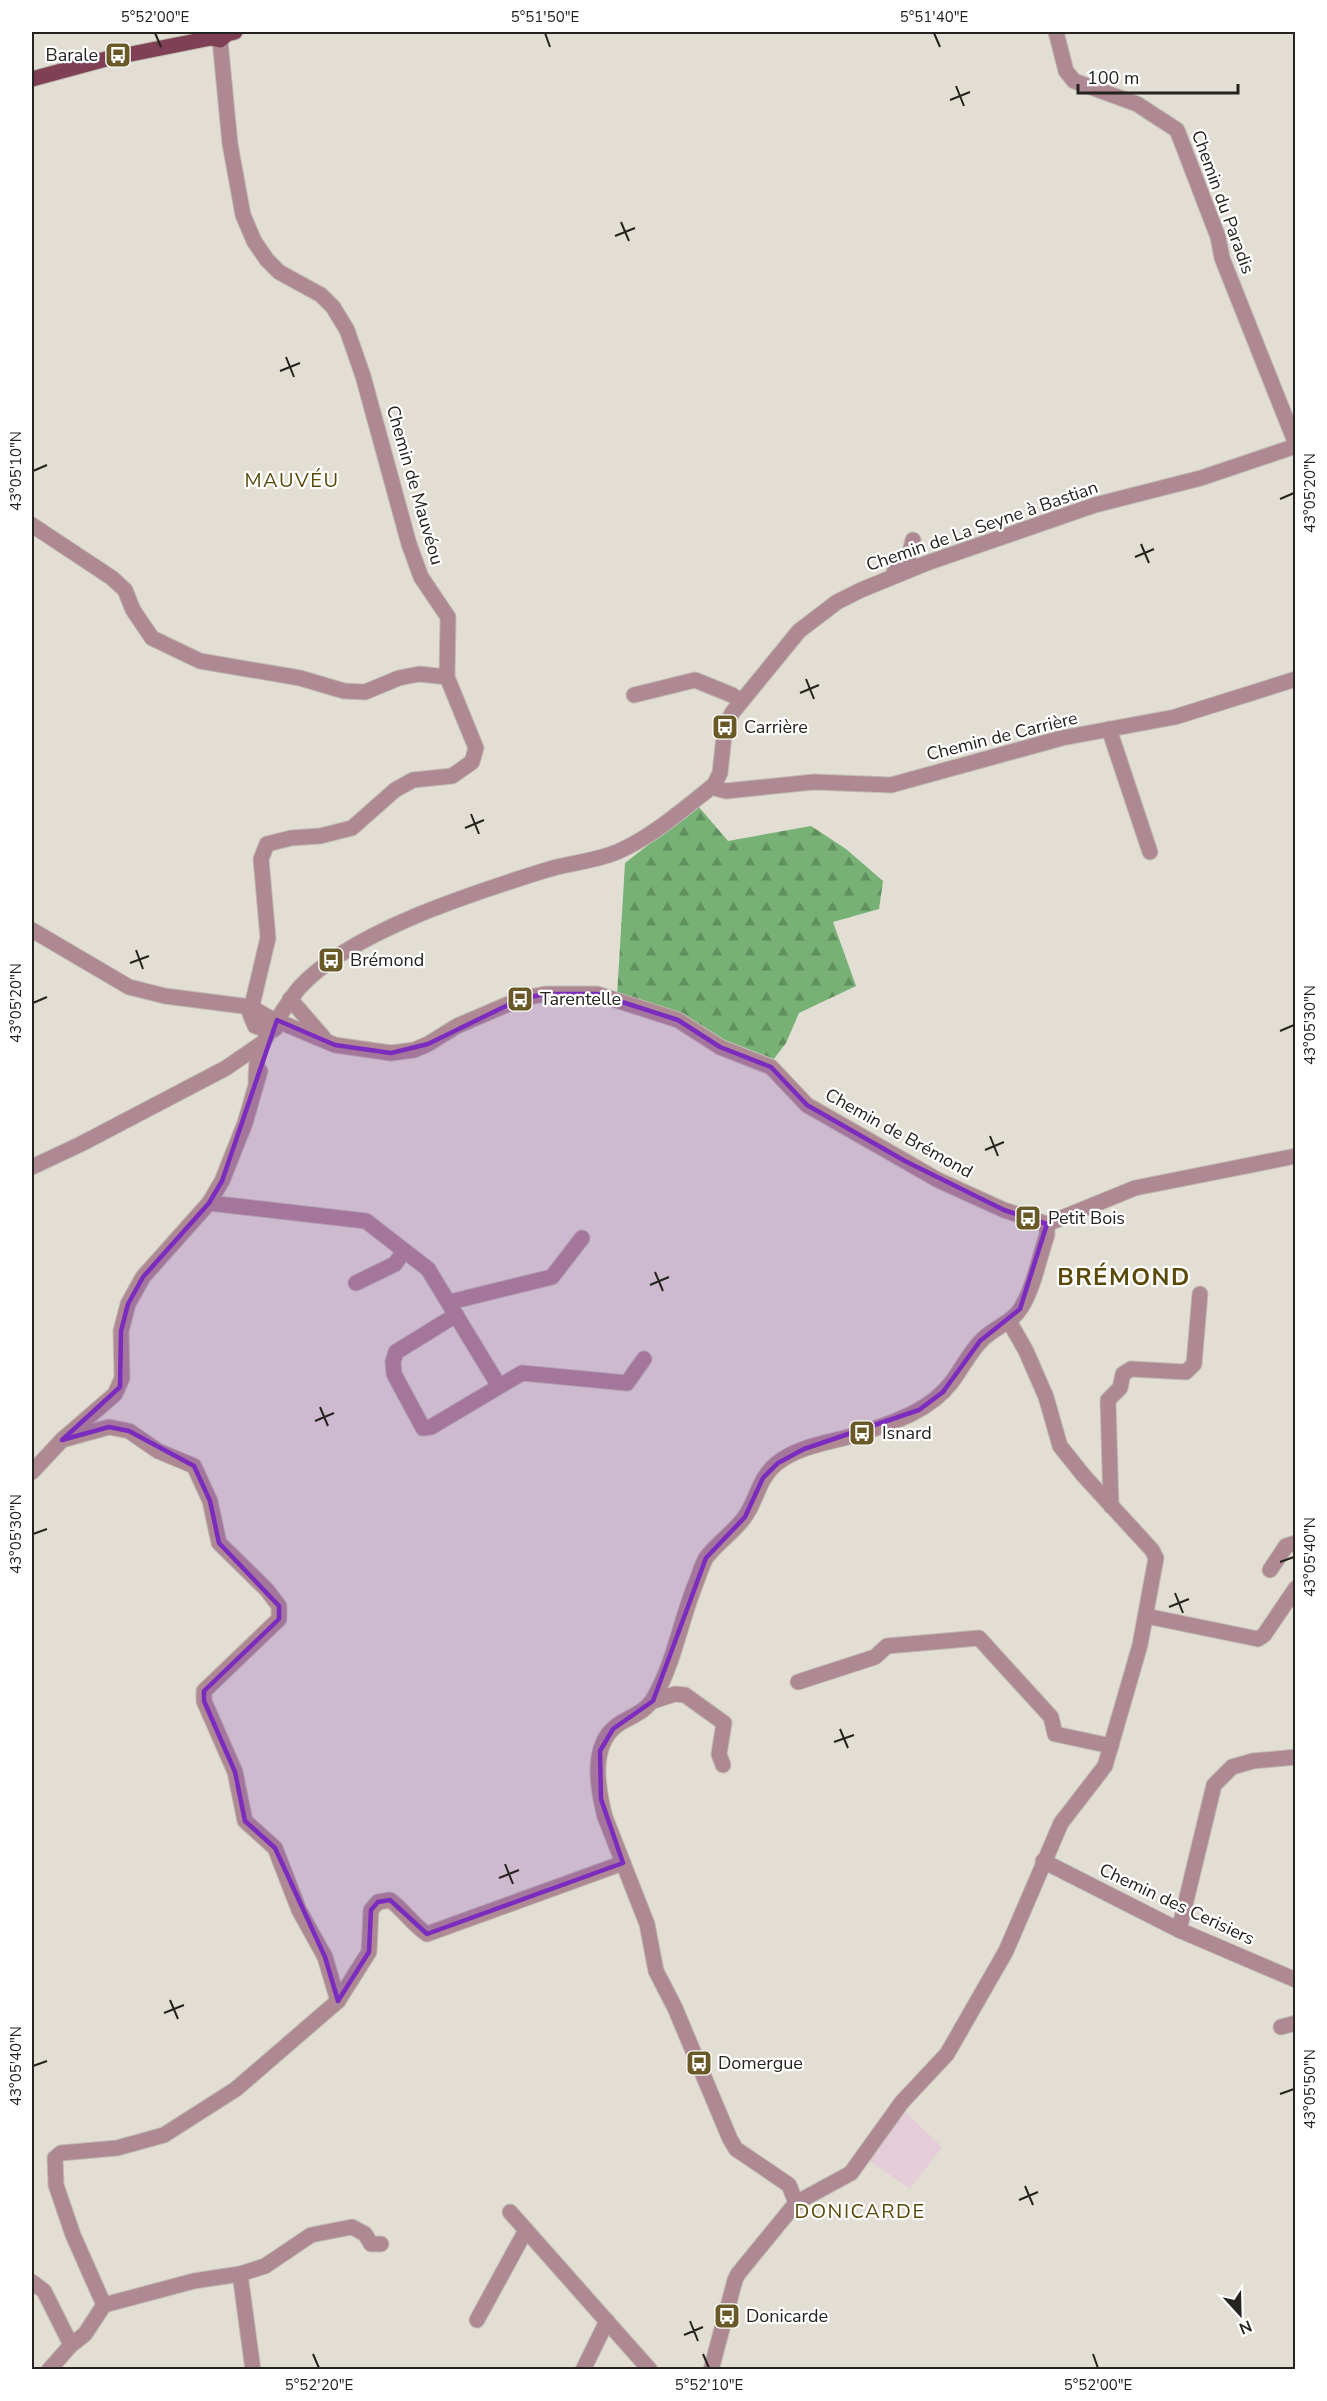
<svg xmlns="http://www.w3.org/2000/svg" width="1327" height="2401" font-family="'Nunito Sans',sans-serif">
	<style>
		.industrial { fill: #e4cdd9 }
		.forest { fill: url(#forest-firs) }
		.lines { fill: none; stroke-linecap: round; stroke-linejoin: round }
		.minor-casing { stroke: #c1bcb3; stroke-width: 17 }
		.major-casing { stroke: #c1bcb3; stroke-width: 17 }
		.minor { stroke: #ae8993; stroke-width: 15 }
		.major { stroke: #7f4055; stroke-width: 15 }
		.marked { fill: #7b2cbf; fill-opacity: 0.2; stroke: #7b2cbf; stroke-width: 4.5; stroke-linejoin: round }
		.ticks { fill: none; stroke: #25231f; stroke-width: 2 }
		.labels { text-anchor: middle; stroke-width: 4.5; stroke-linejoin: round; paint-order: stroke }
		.poi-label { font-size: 18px; fill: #25231f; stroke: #fff; text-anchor: start }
		.street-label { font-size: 18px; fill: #25231f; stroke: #fff }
		.neighbourhood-label { font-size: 20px; letter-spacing: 1.5px; fill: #5a4908; stroke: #fff }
		.district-label { font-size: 24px; font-weight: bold; letter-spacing: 1.5px; fill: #5a4908; stroke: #fff }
		.neatline { fill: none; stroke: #25231f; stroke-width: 2 }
		.ticks-label { font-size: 15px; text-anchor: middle; fill: #25231f }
	</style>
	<defs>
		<pattern id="forest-firs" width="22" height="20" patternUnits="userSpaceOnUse" patternTransform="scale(1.5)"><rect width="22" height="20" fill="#77b175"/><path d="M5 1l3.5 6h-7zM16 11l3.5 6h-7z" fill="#61905f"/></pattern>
	</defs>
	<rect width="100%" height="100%" fill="#e3ded4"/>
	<polygon class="industrial" points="903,2110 942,2147 910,2189 867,2159"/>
	<polygon class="forest" points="698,806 728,841 811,826 846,849 883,881 879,909 833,922 856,986 799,1013 786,1043 770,1064 617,996 625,863"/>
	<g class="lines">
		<g class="minor-casing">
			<g id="minor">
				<polyline points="1056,32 1066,71 1074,81 1137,104 1177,130 1218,237 1222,258 1296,444"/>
				<polyline points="220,40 230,144 243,215 254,241 267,260 279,272 321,295 333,307 347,330 363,376 409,544 421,577 448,617 447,677 476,748 472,762 452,776 413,780 395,790 352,828 320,836 291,838 267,844 261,859 268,938 250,1014 255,1026 270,1031 275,1029"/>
				<polyline points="32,525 112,578 125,590 133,610 152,638 200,661 300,678 344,691 365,692 399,678 419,674 447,677"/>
				<polyline points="894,572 909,557 913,540"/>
				<polyline points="634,695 695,680 732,695 741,701"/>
				<polyline points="1109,729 1150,852"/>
				<polyline points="714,785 718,789 726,791 814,782 891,785 1062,738 1175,717 1296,679"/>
				<polyline points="32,930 129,987 165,996 251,1007 268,1017 335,1045 391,1053 414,1050 428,1044 457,1026 520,999 545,994 597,994 678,1020 720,1047 771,1067 807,1105 905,1161 938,1180 1004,1210 1047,1224 1135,1188 1296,1156"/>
				<polyline points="290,999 323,1037"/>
				<path d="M256,1081C256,1049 262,1044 278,1018C285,1008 291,998 299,988C350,932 470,894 543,871C567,863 593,862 617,852C652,837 685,808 714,785L720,773L725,727L732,713L799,631L837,602L861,590L927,563L1095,505L1201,478L1296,446"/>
				<polyline points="32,1167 81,1144 226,1068 261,1044"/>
				<polyline points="209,1203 366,1221 428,1269 499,1386"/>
				<polyline points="356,1283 395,1264 404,1251"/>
				<polyline points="450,1302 552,1277 582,1238"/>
				<polyline points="456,1315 396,1352 393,1362 394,1374 423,1428 431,1427 522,1373 627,1383 644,1359"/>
				<polyline points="62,1440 109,1427 129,1431 158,1451 194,1466 210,1501 219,1543 267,1590 279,1606 279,1619 204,1691 204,1701 235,1772 245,1821 275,1848 299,1910 325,1957 338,2001"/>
				<polyline points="32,1472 62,1440 115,1394 122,1378 121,1331 128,1304 143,1277 209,1203 222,1181 245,1123 260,1071"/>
				<polyline points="1111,1506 1108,1400 1120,1388 1123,1374 1131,1369 1186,1372 1194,1364 1200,1294"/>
				<polyline points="1270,1570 1286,1546 1296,1543"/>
				<polyline points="1146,1616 1258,1639 1264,1635 1296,1588"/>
				<polyline points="798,1682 875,1657 887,1646 979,1638 1051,1717 1055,1734 1111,1746"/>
				<polyline points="653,1701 675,1694 685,1695 724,1723 719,1754 723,1765"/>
				<polyline points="1043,1861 1179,1930 1296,1980"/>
				<polyline points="1179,1930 1214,1785 1232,1767 1253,1761 1296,1757"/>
				<polyline points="1281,2027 1296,2023"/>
				<path d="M796,2203L789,2185L736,2149L730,2139L675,2008L656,1971L647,1924L605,1817C597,1786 589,1741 622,1722C637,1714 648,1710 656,1694C675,1659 681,1619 696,1583C699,1575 702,1565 706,1558C717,1543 733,1533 744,1518C757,1501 758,1479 776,1464C800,1444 837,1442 865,1432C897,1421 930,1410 951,1383C962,1369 970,1351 983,1339C995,1327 1012,1323 1021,1308C1034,1287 1039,1258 1047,1235V1224"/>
				<polyline points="510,2212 650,2370"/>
				<polyline points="240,2274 253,2370"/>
				<polyline points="32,2282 44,2291 71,2345"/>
				<path d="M104,2305L73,2235L56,2185L55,2158L61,2153L117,2148L164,2135L236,2089L338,2001L369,1952L371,1910L378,1902L390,1900C404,1910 413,1925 427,1934L623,1863"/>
				<polyline points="104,2305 194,2281 240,2274 265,2266 311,2235 352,2227 365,2234 371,2244 381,2244"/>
				<polyline points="477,2320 526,2230"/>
				<polyline points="49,2370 71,2345 85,2334 104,2305"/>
				<polyline points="583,2370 607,2321"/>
				<polyline points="711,2370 735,2280 738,2274 796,2203 851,2173 902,2102 947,2054 1006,1951 1061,1823 1105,1766 1140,1645 1156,1558 1152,1550 1084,1476 1060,1446 1046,1397 1026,1351 1009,1321"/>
			</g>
		</g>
		<g class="major-casing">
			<polyline id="major" points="32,79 106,59 211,38 220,40 227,34 235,32"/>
		</g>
		<use href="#minor" class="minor"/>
		<use href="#major" class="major"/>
	</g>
	<path class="marked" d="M545,994H597L678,1020L720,1047L771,1067L807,1105L905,1161L1004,1210L1047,1224L1020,1309L980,1341L943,1392L919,1410L804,1449L778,1463L763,1478L745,1517L706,1558L653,1701L613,1729L600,1751L601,1799L623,1863L427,1934L390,1900L378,1902L371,1910L369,1952L338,2001L325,1957L275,1848L245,1821L235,1772L204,1701V1691L279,1619V1606L219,1543L210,1501L194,1466L129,1431L109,1427L62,1440L120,1387L121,1331L128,1304L143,1277L209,1203L222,1181L277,1020L335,1045L391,1053L428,1044L520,999Z"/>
	<path class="ticks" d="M155,33L161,47M545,33L550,47M934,33L940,47M956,86L964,106M950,100L970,92M621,222L629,241M615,236L635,228M286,357L294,377M280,371L300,363M33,471L47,465M1280,499L1294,493M1141,544L1149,563M1135,557L1154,549M806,679L814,699M800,693L819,685M471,814L479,834M465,828L484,820M136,950L143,969M130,963L149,956M33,1003L47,997M1280,1031L1294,1025M990,1136L998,1156M985,1150L1004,1142M655,1272L663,1291M650,1285L669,1277M320,1407L328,1426M315,1421L334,1413M33,1534L47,1529M1280,1562L1294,1557M1175,1593L1183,1613M1169,1607L1189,1599M840,1729L848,1748M834,1742L854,1735M505,1864L513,1884M499,1878L519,1870M170,2000L178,2019M164,2013L184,2005M33,2066L47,2061M1280,2094L1294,2089M1025,2186L1033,2205M1019,2200L1038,2192M690,2321L698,2341M684,2335L703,2327M313,2354L319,2368M703,2354L709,2368M1093,2354L1098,2368"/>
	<defs>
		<g id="bus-square" transform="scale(1.35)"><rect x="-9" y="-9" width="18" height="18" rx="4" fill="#695926" stroke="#fff"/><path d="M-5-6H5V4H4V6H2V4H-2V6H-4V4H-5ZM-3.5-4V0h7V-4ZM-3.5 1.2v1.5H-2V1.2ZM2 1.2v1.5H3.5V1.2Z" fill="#fff"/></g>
	</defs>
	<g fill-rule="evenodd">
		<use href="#bus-square" x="118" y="55"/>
		<use href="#bus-square" x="725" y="727"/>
		<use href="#bus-square" x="331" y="960"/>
		<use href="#bus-square" x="520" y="999"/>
		<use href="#bus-square" x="1028" y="1218"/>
		<use href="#bus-square" x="862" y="1433"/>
		<use href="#bus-square" x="699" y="2063"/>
		<use href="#bus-square" x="727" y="2316"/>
	</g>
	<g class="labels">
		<g class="poi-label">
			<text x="98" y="61" text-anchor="end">Barale</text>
			<text x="744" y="733">Carrière</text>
			<text x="350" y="966">Brémond</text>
			<text x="540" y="1005">Tarentelle</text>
			<text x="1048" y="1224">Petit Bois</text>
			<text x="882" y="1439">Isnard</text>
			<text x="718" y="2069">Domergue</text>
			<text x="746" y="2322">Donicarde</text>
		</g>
		<g class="street-label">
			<text transform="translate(1223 202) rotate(70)" y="6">Chemin du Paradis</text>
			<text transform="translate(415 485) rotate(74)" y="6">Chemin de Mauvéou</text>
			<text transform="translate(982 526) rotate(-19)" y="6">Chemin de La Seyne à Bastian</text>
			<text transform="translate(1002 736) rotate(-14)" y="6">Chemin de Carrière</text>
			<text transform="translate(899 1133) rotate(29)" y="6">Chemin de Brémond</text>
			<text transform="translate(1177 1904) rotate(25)" y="6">Chemin des Cerisiers</text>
		</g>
		<g class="neighbourhood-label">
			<text x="292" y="487">MAUVÉU</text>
			<text x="860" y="2218">DONICARDE</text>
		</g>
		<g class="district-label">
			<text x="1124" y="1285">BRÉMOND</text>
		</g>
	</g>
	<rect width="1327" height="2401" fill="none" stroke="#ffffff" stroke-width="66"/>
	<g transform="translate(1240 2314) rotate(158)" stroke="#ffffff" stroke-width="4.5" paint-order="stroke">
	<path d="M0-4.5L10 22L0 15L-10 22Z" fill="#25231f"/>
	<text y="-9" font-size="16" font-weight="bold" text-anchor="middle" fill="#25231f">N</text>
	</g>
	<path d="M1078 84v9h160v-9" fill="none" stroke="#25231f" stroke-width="3"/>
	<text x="1087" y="84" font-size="18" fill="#25231f" stroke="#ffffff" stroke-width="4.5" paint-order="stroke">100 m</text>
	<rect x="33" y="33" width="1261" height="2335" class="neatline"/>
	<g class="ticks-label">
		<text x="155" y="22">5°52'00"E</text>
		<text x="545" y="22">5°51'50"E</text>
		<text x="934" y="22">5°51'40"E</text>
		<text transform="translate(16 471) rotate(-90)" y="5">43°05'10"N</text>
		<text transform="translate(1310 493) rotate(-90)" y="5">43°05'20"N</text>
		<text transform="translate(16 1003) rotate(-90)" y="5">43°05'20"N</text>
		<text transform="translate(1310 1025) rotate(-90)" y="5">43°05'30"N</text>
		<text transform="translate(16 1534) rotate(-90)" y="5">43°05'30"N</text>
		<text transform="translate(1310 1557) rotate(-90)" y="5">43°05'40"N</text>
		<text transform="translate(16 2066) rotate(-90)" y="5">43°05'40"N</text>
		<text transform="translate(1310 2089) rotate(-90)" y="5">43°05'50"N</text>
		<text x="319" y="2390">5°52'20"E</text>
		<text x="709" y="2390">5°52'10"E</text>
		<text x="1098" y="2390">5°52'00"E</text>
	</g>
</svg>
